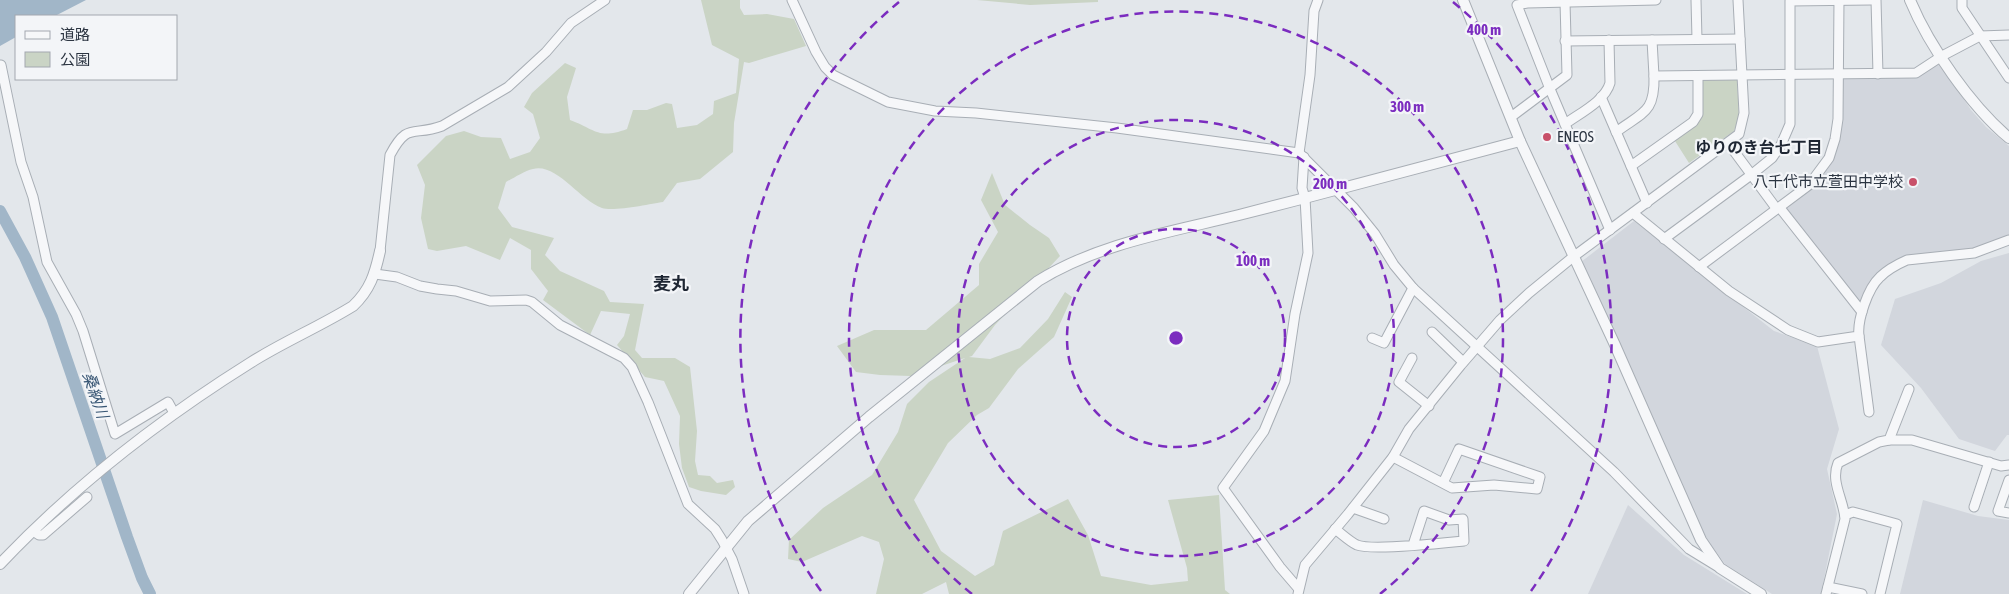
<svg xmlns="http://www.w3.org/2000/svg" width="2009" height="594" font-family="'Asap Condensed','Noto Sans JP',sans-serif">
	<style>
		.built { fill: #d2d6dd }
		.green { fill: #cad4c5 }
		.water { fill: #a1b6c8 }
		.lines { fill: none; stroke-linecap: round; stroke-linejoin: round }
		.river { stroke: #a1b6c8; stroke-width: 12 }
		.minor-casing { stroke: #a8aeb5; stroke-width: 11 }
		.tertiary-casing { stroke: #a8aeb5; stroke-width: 12 }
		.minor { stroke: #f6f7f9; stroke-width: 9 }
		.tertiary { stroke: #f6f7f9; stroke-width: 10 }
		.ring { fill: none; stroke: #7b2cbf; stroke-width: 2.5; stroke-dasharray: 9 6 }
		.poi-dot { fill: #c85069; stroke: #f3f5f8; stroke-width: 2 }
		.labels { text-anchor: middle; stroke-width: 4.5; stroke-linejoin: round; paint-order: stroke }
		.poi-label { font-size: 15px; fill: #2c3542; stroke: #f3f5f8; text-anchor: start }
		.neighbourhood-label { font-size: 16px; font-weight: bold; fill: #1e2633; stroke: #f3f5f8 }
		.water-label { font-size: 16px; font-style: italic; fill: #385674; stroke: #f3f5f8 }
		.quarter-label { font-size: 18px; font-weight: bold; fill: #1e2633; stroke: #f3f5f8 }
		.centre { fill: #7b2cbf; stroke: #f3f5f8; stroke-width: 2.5 }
		.ring-label { font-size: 15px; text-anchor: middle; font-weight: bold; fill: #7b2cbf; stroke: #f3f5f8; stroke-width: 4.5; stroke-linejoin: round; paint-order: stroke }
	</style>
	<rect width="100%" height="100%" fill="#e3e7eb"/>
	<g class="built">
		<polygon points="1936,65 1941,65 1971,110 1986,127 2009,146 2009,235 1974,249 1905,257 1861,302 1857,302 1785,208 1813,186 1832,158 1841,131 1842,80 1845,78 1918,77"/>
		<polygon points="1634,221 1774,331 1817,346 1839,429 1827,469 1837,514 1821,594 1772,594 1725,564 1703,534 1581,262"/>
		<polygon points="2009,253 2009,435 2007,435 1995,451 1959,439 1921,388 1881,345 1895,299 1941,283 1981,261"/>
		<polygon points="1923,500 1978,516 2009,520 2009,594 1900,594"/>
		<polygon points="1628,505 1684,555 1747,594 1588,594"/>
	</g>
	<g class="green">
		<path d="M701,0H740V8L744,15L767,14L794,19L806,46L749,63L744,62L734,123L733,152L700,179L677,183L663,202C650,204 613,212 602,208C579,200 557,163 533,169C524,171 514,178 506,182L498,208L512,227L554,238L545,255L560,271L604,291L610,302L644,304L635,350L642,358H675L690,367L697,431L695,461L698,475L710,476L717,483L733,480L735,487L726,495L701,491L689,487L682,468L679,444L680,416L664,381L645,377L617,345L624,336L630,314L601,311L590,335L543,300L548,291L531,269V250L510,238L500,260L466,246L437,251L428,249L421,218L425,185L417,165L446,136L464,131L481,137L501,138L510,159L530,152L540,138L533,114L524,107L532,93L565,63L576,68L567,97L570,120C595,129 598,140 627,129L633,110H647L666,103L672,104L677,128L697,125L713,114L714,101L736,93L739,59L712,45Z"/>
		<polygon points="977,0 1098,0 1098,2 1030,5"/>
		<polygon points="1701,80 1737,80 1739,116 1734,131 1689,163 1675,141 1695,124"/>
		<polygon points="992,173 1005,205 1030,225 1049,238 1060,256 995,325 972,356 969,357 990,359 1020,348 1048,319 1065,292 1072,297 1054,337 1018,369 989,408 977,415 948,443 914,500 941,551 975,576 994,565 1003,531 1068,499 1088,535 1101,576 1151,585 1188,581 1187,568 1168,500 1219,495 1225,590 1230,594 949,594 946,582 922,594 876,594 884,559 879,542 862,536 802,562 788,559 789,540 823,508 872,475 898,432 907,404 929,382 965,358 911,376 880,375 856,372 837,346 874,330 926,330 979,285 979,264 998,232 981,200"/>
	</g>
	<polygon class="water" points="0,0 86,0 55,16 16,16 16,37 0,46"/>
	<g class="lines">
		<polyline class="river" points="0,211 25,257 52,317 127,537 142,578 150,594"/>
		<g class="minor-casing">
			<g id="minor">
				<polyline points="792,0 816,52 825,67 833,75 888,102 935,111 976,113 1117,128 1299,153 1354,208 1375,234 1394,265 1413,288 1614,472 1689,549 1720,568"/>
				<polyline points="1696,0 1697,39"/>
				<polyline points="1876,0 1878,74"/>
				<polyline points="1962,0 1962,8 2009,78"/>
				<polyline points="1652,40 1654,76 1916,73 1942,56 1980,36 2009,35"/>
				<polyline points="1565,41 1740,39"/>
				<polyline points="1,65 21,162 33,197 47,262 76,314 83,331 115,434 168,402 174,413"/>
				<polyline points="1601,97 1647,203"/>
				<polyline points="1511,117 1567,75 1565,2"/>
				<path d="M1565,124C1580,113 1605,101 1610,83L1609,40"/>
				<path d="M1616,132C1643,112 1655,113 1654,76"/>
				<polyline points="1728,143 1776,208"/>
				<polyline points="1299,153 1310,75 1314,11 1318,0"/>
				<polyline points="1631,166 1693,122 1698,114 1698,76"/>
				<polyline points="1780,208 1862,312"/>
				<path d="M1633,213L1729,291L1788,330L1818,342L1859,336C1857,320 1868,288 1880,277C1887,270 1898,264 1907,260L1974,253L2009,240"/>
				<polyline points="1610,230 1550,89 1517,5 1527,3 1656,0"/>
				<polyline points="1664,239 1751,175 1772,158 1781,145 1790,124 1790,1 1871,0"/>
				<path d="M380,251L390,155C408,121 413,137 442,126L508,87L546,52L571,23L605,0"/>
				<polyline points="1699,267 1809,185 1829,158 1835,139 1838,119 1839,0"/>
				<polyline points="375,274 397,277 420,286 437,289 456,291 490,301 526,300 532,302 560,325 624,358 632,367 648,402 688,504 715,529 722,540 732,559 744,594"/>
				<polyline points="1432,332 1463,362"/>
				<polyline points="1859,336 1869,412"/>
				<polyline points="1372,338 1384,343 1413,288"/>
				<polyline points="1412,358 1399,382 1429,406"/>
				<polyline points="1889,440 1912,440 2001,466 2009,465"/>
				<polyline points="1393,457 1452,488 1494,485 1537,489 1540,477 1459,449 1443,483"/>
				<polyline points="2009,480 1998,511 2009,513"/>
				<polyline points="1974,507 1989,462"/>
				<polyline points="1353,508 1384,519"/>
				<polyline points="1845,515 1853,512 1897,524 1880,594"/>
				<path d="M1335,529C1342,534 1349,541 1357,545C1372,551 1444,543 1464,541L1463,519L1449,520L1424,511L1413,545"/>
				<polyline points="33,531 39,535 43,535 87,497"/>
				<polyline points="1828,587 1862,594"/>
				<polyline points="1298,588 1280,567 1223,488 1264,431 1285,381 1295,314 1308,253 1305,198 1302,188 1304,157"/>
				<polyline points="1298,594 1305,565 1348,514 1393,457 1409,429 1461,365 1500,320 1529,293 1573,257 1739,134 1744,113 1738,0"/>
				<path d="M1826,594L1845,519C1844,500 1830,482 1838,463L1879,442L1889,440L1909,389"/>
			</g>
		</g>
		<g class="tertiary-casing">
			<g id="tertiary">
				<polyline points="1463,0 1520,141 1615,345 1701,540 1720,568 1761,594"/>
				<path d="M1910,0C1929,46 1971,106 2009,138"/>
				<path d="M0,564C74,486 159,420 250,363C283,342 319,327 353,306C370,290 375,274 380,251"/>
				<path d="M689,594L748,521L869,417L1038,281C1099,243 1171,232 1239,215C1333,191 1427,166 1520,141"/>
			</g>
		</g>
		<use href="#minor" class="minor"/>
		<use href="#tertiary" class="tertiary"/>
	</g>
	<g class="ring">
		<circle cx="1176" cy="338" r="109"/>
		<circle cx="1176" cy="338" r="218"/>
		<path d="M972 594A327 327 0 1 1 1380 594"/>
		<path d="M821 591A436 436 0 0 1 899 2M1453 2A436 436 0 0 1 1531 591"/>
	</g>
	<g class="poi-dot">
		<circle cx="1547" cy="137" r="5"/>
		<circle cx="1913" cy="182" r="5"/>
	</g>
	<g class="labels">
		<g class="poi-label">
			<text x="1557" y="142">ENEOS</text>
			<text x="1903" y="187" text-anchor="end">八千代市立萱田中学校</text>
		</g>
		<g class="neighbourhood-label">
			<text x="1759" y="153">ゆりのき台七丁目</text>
		</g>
		<g class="water-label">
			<text transform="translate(96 395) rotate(71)" y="6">桑納川</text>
		</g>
		<g class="quarter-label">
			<text x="671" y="290">麦丸</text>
		</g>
	</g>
	<circle cx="1176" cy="338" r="8" class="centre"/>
	<g class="ring-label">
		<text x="1484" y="35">400 m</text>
		<text x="1407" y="112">300 m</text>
		<text x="1330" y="189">200 m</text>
		<text x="1253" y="266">100 m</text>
	</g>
	<rect x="15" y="15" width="162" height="65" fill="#f3f5f8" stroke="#a3a8af"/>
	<rect x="25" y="31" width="25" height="8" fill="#f6f7f9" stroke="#a3a8af"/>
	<text x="60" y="40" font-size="15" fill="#2c3542">道路</text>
	<rect x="25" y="52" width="25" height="15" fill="#cad4c5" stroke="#a3a8af"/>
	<text x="60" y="65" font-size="15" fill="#2c3542">公園</text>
</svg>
